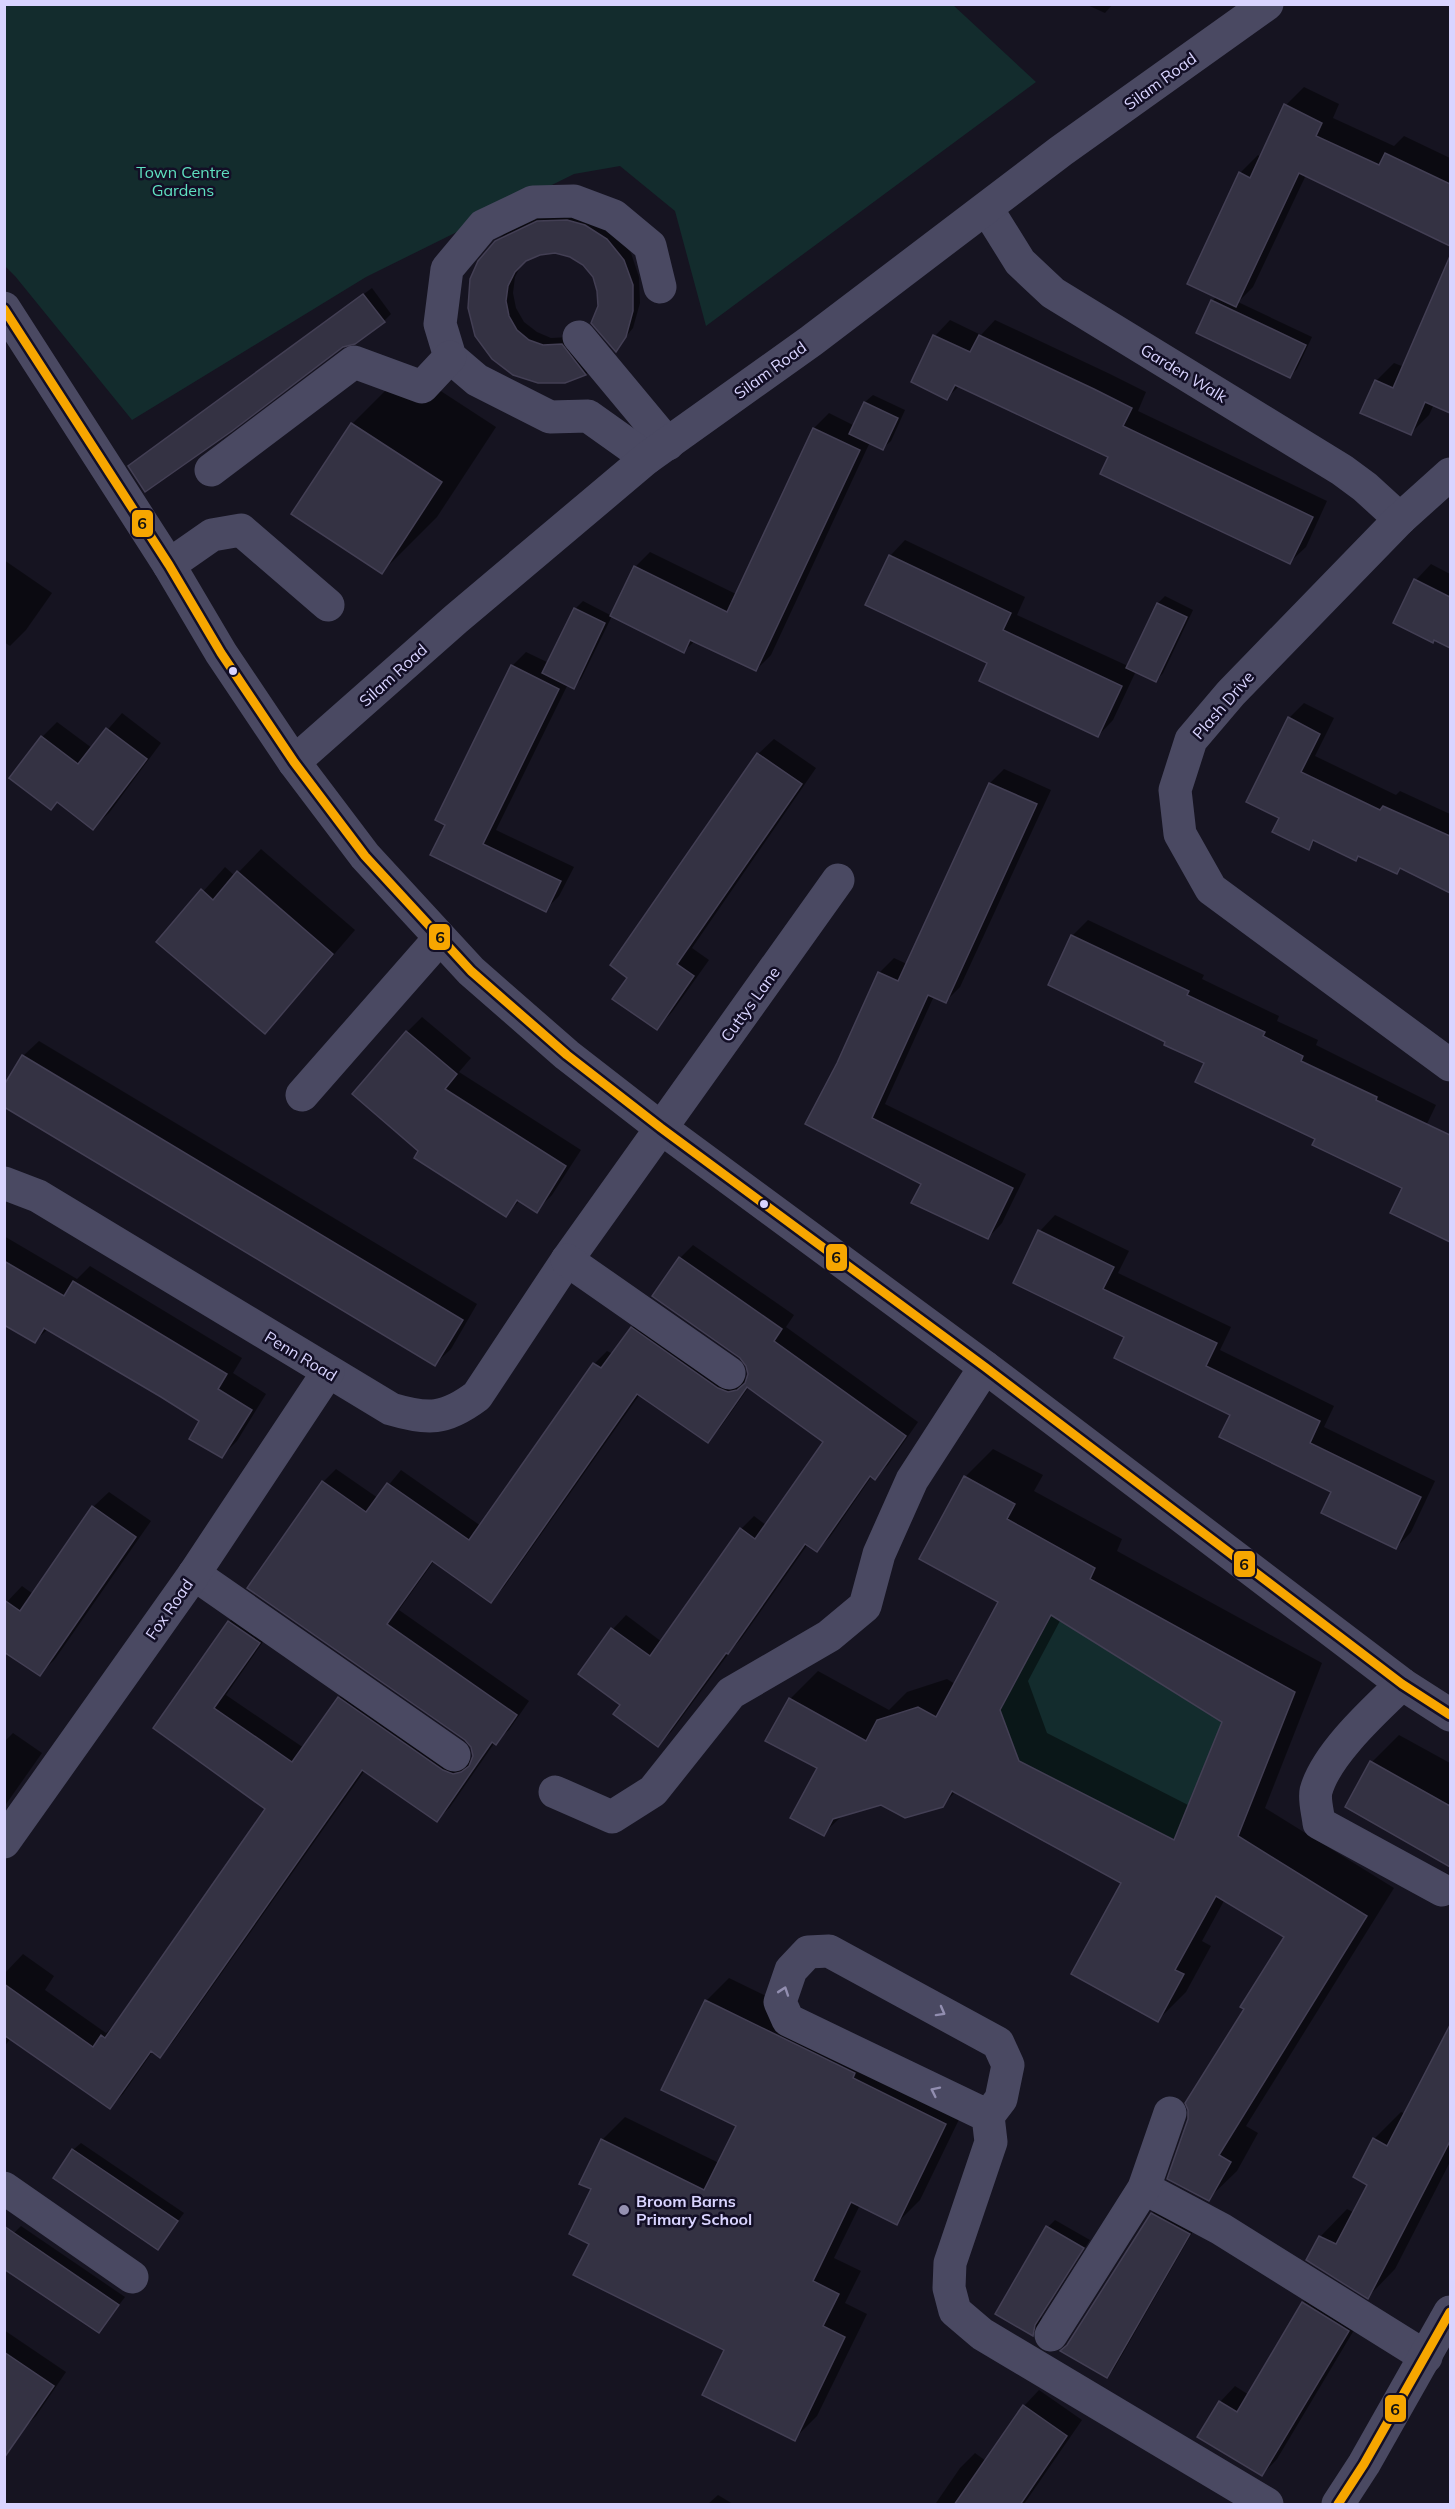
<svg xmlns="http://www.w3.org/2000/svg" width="1455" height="2509" font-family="Mulish,sans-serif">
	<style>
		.green { fill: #132c2d }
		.shadow { fill: #0007; fill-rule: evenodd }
		.building { fill: #343243; stroke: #433f54; stroke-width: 1.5; fill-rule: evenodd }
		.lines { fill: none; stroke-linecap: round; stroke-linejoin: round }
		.minor { stroke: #4a4962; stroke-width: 33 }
		.bus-1-casing { stroke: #130f26; stroke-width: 14 }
		.bus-1 { stroke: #f7a600; stroke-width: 9 }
		.oneway { stroke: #928eb0 }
		.bus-dot { fill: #d9d4ff; stroke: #130f26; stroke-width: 2 }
		.poi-dot { fill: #9591b1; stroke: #130f26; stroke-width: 2 }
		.labels { text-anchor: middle; stroke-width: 5; stroke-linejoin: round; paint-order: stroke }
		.street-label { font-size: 16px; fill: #d9d4ff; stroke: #130f26 }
		.park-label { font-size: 16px; fill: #5fe0c0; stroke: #130f26 }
		.poi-label { font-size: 16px; font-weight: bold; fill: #d9d4ff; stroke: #130f26; text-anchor: start }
		.line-badge { stroke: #130f26; stroke-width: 2 }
		.pale-badge-label { font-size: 16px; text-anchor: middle; font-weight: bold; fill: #111 }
	</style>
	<rect width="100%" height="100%" fill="#161421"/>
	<g class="green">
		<polygon points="4,5 953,5 1036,82 706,326 675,211 620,166 574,174 366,277 132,420 15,276 5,266"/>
		<polygon points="1064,1592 1082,1634 1222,1722 1174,1840 1019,1761 1000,1710"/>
	</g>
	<g class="shadow">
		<polygon points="1085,4 1113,4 1105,13"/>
		<polygon points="1304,87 1339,104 1333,118 1394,146 1404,136 1450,158 1450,244 1306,175 1253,287 1238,302 1312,337 1297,369 1290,376 1212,301 1217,296 1240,173 1258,155 1261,157 1286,105"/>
		<polygon points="575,213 615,232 631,253 639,277 640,303 633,328 616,349 599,306 599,291 594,276 584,264 571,256 555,251 539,254 522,263 515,277 513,293 516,308 524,322 537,332 551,338 570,337 593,367 586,374 564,381 514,373 496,242 504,234 546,214"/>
		<polygon points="372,288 391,314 384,321 129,466"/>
		<polygon points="1446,294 1450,296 1450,402 1444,409 1434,404 1429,415 1411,433 1376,381 1394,363 1404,367"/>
		<polygon points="950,320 981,335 995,320 1110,374 1146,392 1138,411 1327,501 1306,547 1290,562 1110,456 960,385 947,398 935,336"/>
		<polygon points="407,369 496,427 437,517 382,572 294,513 352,424"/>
		<polygon points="873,395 905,410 891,441 883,448 870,442 771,655 756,670 695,641 684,651 635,567 650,552 736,594 814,428 829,413 855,426 865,402"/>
		<polygon points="905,540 1025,597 1017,615 1128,666 1158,603 1165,596 1193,610 1163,673 1156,681 1136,671 1113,720 1098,736 989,662 890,556"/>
		<polygon points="4,560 52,593 26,630 10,646 4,642"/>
		<polygon points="1431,564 1450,574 1450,647 1395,622 1416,580"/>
		<polygon points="583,601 612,616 581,679 573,687 568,684 496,830 574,867 559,896 545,910 447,824 512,666 526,652 549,663 575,609"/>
		<polygon points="1304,703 1334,718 1315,756 1396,795 1400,791 1450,814 1450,878 1442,886 1402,867 1397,873 1360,855 1356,859 1316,840 1308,848 1281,817 1289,718"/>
		<polygon points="122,713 161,743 109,813 93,828 42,737 57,722 92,748"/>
		<polygon points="774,739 816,768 692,948 709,960 672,1012 657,1028 629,977 758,754"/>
		<polygon points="1004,769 1051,790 960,987 946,1001 934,996 885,1104 1026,1174 1002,1223 988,1238 923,1183 807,1124 838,1063 879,973 894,958 907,964 990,783"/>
		<polygon points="261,849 355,930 287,1009 265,1032 158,942 225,867 235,876"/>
		<polygon points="1088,920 1204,975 1202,979 1279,1016 1277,1021 1318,1040 1316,1045 1436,1105 1407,1166 1317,1139 1206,1063 1167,1041 1072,936"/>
		<polygon points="422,1017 471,1058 459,1072 581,1150 552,1195 536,1211 520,1200 506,1215 420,1151 407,1032"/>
		<polygon points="39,1041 477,1304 451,1349 435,1364 23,1056"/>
		<polygon points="1431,1147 1450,1156 1450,1240 1392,1213"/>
		<polygon points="1055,1215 1129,1251 1118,1273 1231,1327 1220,1350 1334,1406 1324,1427 1435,1481 1411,1532 1396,1548 1333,1491 1126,1336 1040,1231"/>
		<polygon points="4,1236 77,1279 90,1266 242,1358 233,1373 266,1394 237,1441 222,1456 201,1421 48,1329 35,1341 4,1323"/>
		<polygon points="693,1245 794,1315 786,1327 918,1422 888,1465 875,1478 872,1476 830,1537 817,1550 808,1544 741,1639 732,1649 671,1732 658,1745 622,1704 580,1673 613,1629 626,1615 662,1642 741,1529 754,1516 766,1525 825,1442 749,1387 720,1428 707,1441 640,1394 504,1587 491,1601 434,1561 399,1610 529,1701 509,1730 495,1742 450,1807 437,1820 365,1770 173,2042 160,2056 153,2051 123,2094 110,2107 11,2038 4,2047 4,1974 23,1954 54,1976 45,1990 106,2033 116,2023 267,1809 156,1727 229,1622 242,1608 272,1629 226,1695 304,1748 339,1698 352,1685 466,1761 473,1760 473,1747 466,1738 250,1588 323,1482 336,1469 378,1498 401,1470 481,1526 594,1364 607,1351 613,1354 632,1328 645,1315 742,1379 748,1378 748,1365 680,1258"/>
		<path d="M993,1449L1043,1475L1034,1491L1122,1539L1117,1551L1322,1663L1265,1808L1394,1888L1246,2126L1258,2133L1237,2171L1208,2199L1246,2009L1286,1936L1225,1899L1202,1941L1211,1946L1186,1992L1158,2020L1123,1882L956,1791L942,1806L881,1803L843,1815L823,1834L819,1768L790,1699L818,1671L889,1710L907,1692L947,1679L955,1684L1000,1601L965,1477ZM1061,1619L1224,1722L1190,1806L1047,1733L1028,1681Z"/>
		<polygon points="109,1492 151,1521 55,1659 40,1674 4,1605 22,1586 33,1594 93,1507"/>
		<polygon points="13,1733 42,1753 4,1807 4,1742"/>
		<polygon points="1399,1735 1450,1763 1450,1865 1347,1807 1372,1762"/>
		<polygon points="729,1978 877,2050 968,2101 920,2200 897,2223 860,2205 834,2258 861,2271 845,2303 867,2314 817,2416 794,2439 726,2349 591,2243 593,2188 602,2140 625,2117 719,2163 738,2125 706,2001"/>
		<polygon points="1450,2027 1450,2162 1395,2269 1368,2297 1320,2237 1347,2209 1355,2213 1369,2184 1374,2139 1401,2112 1406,2114"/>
		<polygon points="81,2143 184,2213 158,2248 73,2150"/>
		<polygon points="1159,2206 1196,2226 1114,2369 1107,2376 1069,2344 1152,2214"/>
		<polygon points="1055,2220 1090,2240 1042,2316 1040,2327 1032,2334 1048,2227"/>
		<polygon points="21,2226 125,2297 99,2331 14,2233"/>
		<polygon points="1319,2287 1363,2315 1277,2459 1262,2475 1220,2402 1235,2386 1249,2395 1303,2303"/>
		<polygon points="4,2330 66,2372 36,2416 23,2429 4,2416"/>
		<polygon points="1039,2390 1082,2420 1024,2504 936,2503 960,2468 975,2453 986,2461 1024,2406"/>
		<polygon points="718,2495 733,2504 708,2504"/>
	</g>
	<g class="building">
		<polygon points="1284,104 1322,123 1316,136 1379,165 1385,153 1450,184 1450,246 1299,173 1236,307 1187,284 1239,172 1250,178"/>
		<polygon points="567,220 585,225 607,239 624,260 633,285 633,311 626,337 616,352 591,323 598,306 597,291 593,277 583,265 570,257 555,253 540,255 526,261 515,272 508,286 506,301 509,316 517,330 529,340 543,345 562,344 586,375 565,383 538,383 513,375 492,359 475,336 468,308 470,279 478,261 495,241 537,221"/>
		<polygon points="1450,256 1450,413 1425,402 1411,435 1360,413 1375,380 1393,388"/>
		<polygon points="363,294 385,322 355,344 343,347 232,431 145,492 128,466"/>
		<polygon points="1211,300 1306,345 1290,378 1196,333"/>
		<polygon points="933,335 970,352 979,335 1094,389 1132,408 1123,426 1313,517 1290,564 1100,474 1108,457 955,385 947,400 911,382"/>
		<polygon points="864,402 898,418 883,450 849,434"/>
		<polygon points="351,423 442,482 382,574 291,514"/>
		<polygon points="813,428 860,450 756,671 690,640 684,653 610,616 634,566 727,612"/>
		<polygon points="889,555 1011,613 1003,630 1122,686 1098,737 979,681 987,663 865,605"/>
		<polygon points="1414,579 1450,597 1450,648 1434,640 1433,643 1393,623"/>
		<polygon points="1157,603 1187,617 1156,682 1126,668"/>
		<polygon points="574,608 605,623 574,689 542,673"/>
		<polygon points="511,665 559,689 483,844 561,881 546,912 430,855 445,825 435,820"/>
		<polygon points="1288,717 1320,734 1301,772 1380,810 1383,806 1450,836 1450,893 1400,868 1397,874 1358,856 1356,861 1313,840 1309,850 1272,832 1279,818 1246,802"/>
		<polygon points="106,728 147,759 93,830 57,802 51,810 9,778 41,736 78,764"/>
		<polygon points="757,753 802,784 677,964 694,976 657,1030 612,999 627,978 610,965"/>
		<polygon points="989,783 1037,804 946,1003 928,995 872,1118 1013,1188 988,1239 911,1203 921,1184 805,1124 837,1063 878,972 898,981"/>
		<polygon points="237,871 333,954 265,1034 156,942 201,889 213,900"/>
		<polygon points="1071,935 1189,991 1187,995 1265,1032 1263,1036 1303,1056 1301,1061 1377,1097 1376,1100 1450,1135 1450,1242 1390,1213 1402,1188 1312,1145 1315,1139 1195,1082 1204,1063 1164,1045 1165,1042 1048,985"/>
		<polygon points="406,1031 457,1074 445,1089 566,1166 537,1213 517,1200 506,1217 414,1158 418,1151 352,1094"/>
		<polygon points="22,1055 463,1320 435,1366 4,1107 4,1085"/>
		<polygon points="1038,1230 1114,1267 1103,1289 1217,1343 1206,1366 1320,1421 1310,1443 1421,1497 1396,1549 1321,1513 1331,1492 1219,1437 1230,1415 1114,1358 1124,1337 1013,1283"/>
		<polygon points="679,1257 782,1329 774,1341 906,1436 875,1480 870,1476 817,1552 805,1544 728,1654 726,1653 658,1747 613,1714 620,1705 578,1674 611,1628 650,1656 740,1528 755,1539 823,1442 747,1387 708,1443 637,1394 491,1603 432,1561 387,1624 517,1715 496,1745 492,1742 437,1822 362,1770 160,2058 151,2051 110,2109 4,2035 4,1984 93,2047 101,2035 105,2038 265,1809 153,1728 228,1621 260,1643 214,1708 292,1762 338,1697 443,1770 453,1774 461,1772 469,1766 473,1756 471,1747 465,1740 247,1588 322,1481 366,1512 387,1483 469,1540 593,1363 601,1368 631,1327 718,1388 728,1392 737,1390 745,1383 748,1374 746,1366 740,1358 652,1296"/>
		<polygon points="4,1261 64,1296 73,1281 227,1374 218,1389 252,1410 222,1458 189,1439 199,1421 161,1397 44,1328 35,1343 4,1325"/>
		<path d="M964,1476L1015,1504L1007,1519L1095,1568L1090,1579L1295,1692L1238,1836L1367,1916L1219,2155L1231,2162L1209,2201L1167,2179L1188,2119V2110L1185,2103L1244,2009L1240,2007L1284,1937L1216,1896L1175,1970L1184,1974L1158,2022L1071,1974L1121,1883L952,1791L943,1807L905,1818L881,1805L833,1819L824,1836L790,1818L817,1768L765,1741L789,1698L866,1741L877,1720L918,1707L936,1717L998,1602L919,1559ZM1051,1615L1222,1722L1174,1840L1019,1761L1000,1710Z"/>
		<polygon points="92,1506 136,1537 40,1676 4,1652 4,1600 20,1611"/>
		<polygon points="1370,1761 1450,1806 1450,1867 1345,1807"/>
		<polygon points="705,2000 855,2073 853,2078 946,2124 897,2225 851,2202 813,2281 839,2294 823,2326 845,2337 795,2441 702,2395 724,2350 573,2275 589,2244 569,2234 591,2189 579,2184 601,2139 704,2190 736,2126 661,2090"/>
		<polygon points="1450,2025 1450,2141 1368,2299 1306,2260 1319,2236 1336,2244 1367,2185 1353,2177 1373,2138 1387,2146"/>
		<polygon points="72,2149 178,2221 158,2250 53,2178"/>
		<polygon points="1151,2213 1190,2234 1107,2378 1060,2351 1067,2345"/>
		<polygon points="4,2226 119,2305 99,2333 4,2269"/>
		<polygon points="1046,2226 1084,2248 1035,2325 1033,2336 995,2314"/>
		<polygon points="1302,2302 1349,2331 1262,2476 1197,2437 1219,2401 1237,2412"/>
		<polygon points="4,2352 54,2386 4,2458"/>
		<polygon points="1023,2405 1067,2436 1020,2505 954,2505"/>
	</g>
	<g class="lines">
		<g class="minor">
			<polyline points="987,209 1020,262 1053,293 1342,470 1365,487 1400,519"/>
			<polyline points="4,308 169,565 221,653 294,762 365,856 471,971 567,1055 661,1128 985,1367 1402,1684 1450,1715"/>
			<polyline points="579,337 668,444"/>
			<polyline points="647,458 588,416 550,417 477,380 450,357 440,324 447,269 483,226 533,202 574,201 614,216 650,246 660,287"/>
			<polyline points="211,470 354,362 422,387 450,357"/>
			<polyline points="1450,474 1400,519 1231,693 1191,740 1175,790 1180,834 1211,889 1450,1065"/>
			<polyline points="169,565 212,535 241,530 328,605"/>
			<polyline points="294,762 456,619 647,458 811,341 1061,151 1267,4"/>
			<polyline points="302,1095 439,939"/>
			<path d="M4,1183L38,1196L391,1409C428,1420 445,1420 477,1396L567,1260L838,880"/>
			<polyline points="567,1260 729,1373"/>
			<polyline points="194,1574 454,1755"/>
			<path d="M1402,1684C1375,1710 1326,1754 1316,1791C1314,1800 1318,1813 1319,1823L1442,1890"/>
			<polyline points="555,1792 612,1817 653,1791 731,1693 829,1636 865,1606 879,1554 912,1480 985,1367"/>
			<polyline points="4,1842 194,1574 328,1372"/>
			<polyline points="988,2116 788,2020 780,2002 791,1970 808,1952 829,1951 998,2043 1008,2065 1001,2099 988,2116 991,2142 950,2263 949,2288 955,2311 982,2334 1267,2504"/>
			<polyline points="4,2188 132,2277"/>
			<polyline points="1144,2188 1221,2229 1426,2357"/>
			<polyline points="1051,2335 1144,2188 1170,2113"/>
			<polyline points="1338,2504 1364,2464 1450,2312"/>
		</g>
		<g class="bus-1-casing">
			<g id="bus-1">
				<polyline points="4,309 169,565 221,653 294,762 365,856 471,971 567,1055 661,1128 985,1367 1402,1684 1450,1715"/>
				<polyline points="1338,2504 1364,2464 1450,2312"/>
			</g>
		</g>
		<use href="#bus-1" class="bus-1"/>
	</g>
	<defs><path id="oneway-chevron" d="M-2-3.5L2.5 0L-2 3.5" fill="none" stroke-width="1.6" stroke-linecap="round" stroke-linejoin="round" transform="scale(1.5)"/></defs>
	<g class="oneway">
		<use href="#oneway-chevron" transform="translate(784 1991) rotate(-71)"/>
		<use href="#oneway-chevron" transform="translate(941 2012) rotate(29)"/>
		<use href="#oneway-chevron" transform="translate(935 2091) rotate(-154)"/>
	</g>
	<g class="bus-dot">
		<circle cx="233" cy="671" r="5"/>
		<circle cx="764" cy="1204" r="5"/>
	</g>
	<circle class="poi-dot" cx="624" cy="2210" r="6"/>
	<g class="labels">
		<g class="street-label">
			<text transform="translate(1160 81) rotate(-36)" y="6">Silam Road</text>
			<text transform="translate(770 370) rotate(-36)" y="6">Silam Road</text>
			<text transform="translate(1184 373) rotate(31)" y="6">Garden Walk</text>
			<text transform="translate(393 675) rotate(-42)" y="6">Silam Road</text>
			<text transform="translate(1223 705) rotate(-49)" y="6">Plash Drive</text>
			<text transform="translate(750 1004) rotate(-54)" y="6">Cuttys Lane</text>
			<text transform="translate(301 1356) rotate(31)" y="6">Penn Road</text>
			<text transform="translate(169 1609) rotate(-55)" y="6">Fox Road</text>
		</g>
		<g class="park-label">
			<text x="183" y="178">Town Centre<tspan x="183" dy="18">Gardens</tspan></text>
		</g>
		<g class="poi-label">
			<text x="636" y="2207">Broom Barns<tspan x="636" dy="18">Primary School</tspan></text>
		</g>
	</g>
	<g class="line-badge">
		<rect x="131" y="509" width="23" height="29" rx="6" fill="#f7a600"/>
		<rect x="428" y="923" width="23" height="28" rx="6" fill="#f7a600"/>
		<rect x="825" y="1243" width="23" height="29" rx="6" fill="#f7a600"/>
		<rect x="1233" y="1550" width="23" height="28" rx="6" fill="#f7a600"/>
		<rect x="1384" y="2394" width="23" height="29" rx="6" fill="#f7a600"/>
	</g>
	<g class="pale-badge-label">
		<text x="142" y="529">6</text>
		<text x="440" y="943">6</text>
		<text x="836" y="1263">6</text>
		<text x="1244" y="1570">6</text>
		<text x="1395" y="2415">6</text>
	</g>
	<rect width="1455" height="2509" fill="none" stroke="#d9d4ff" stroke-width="12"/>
</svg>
